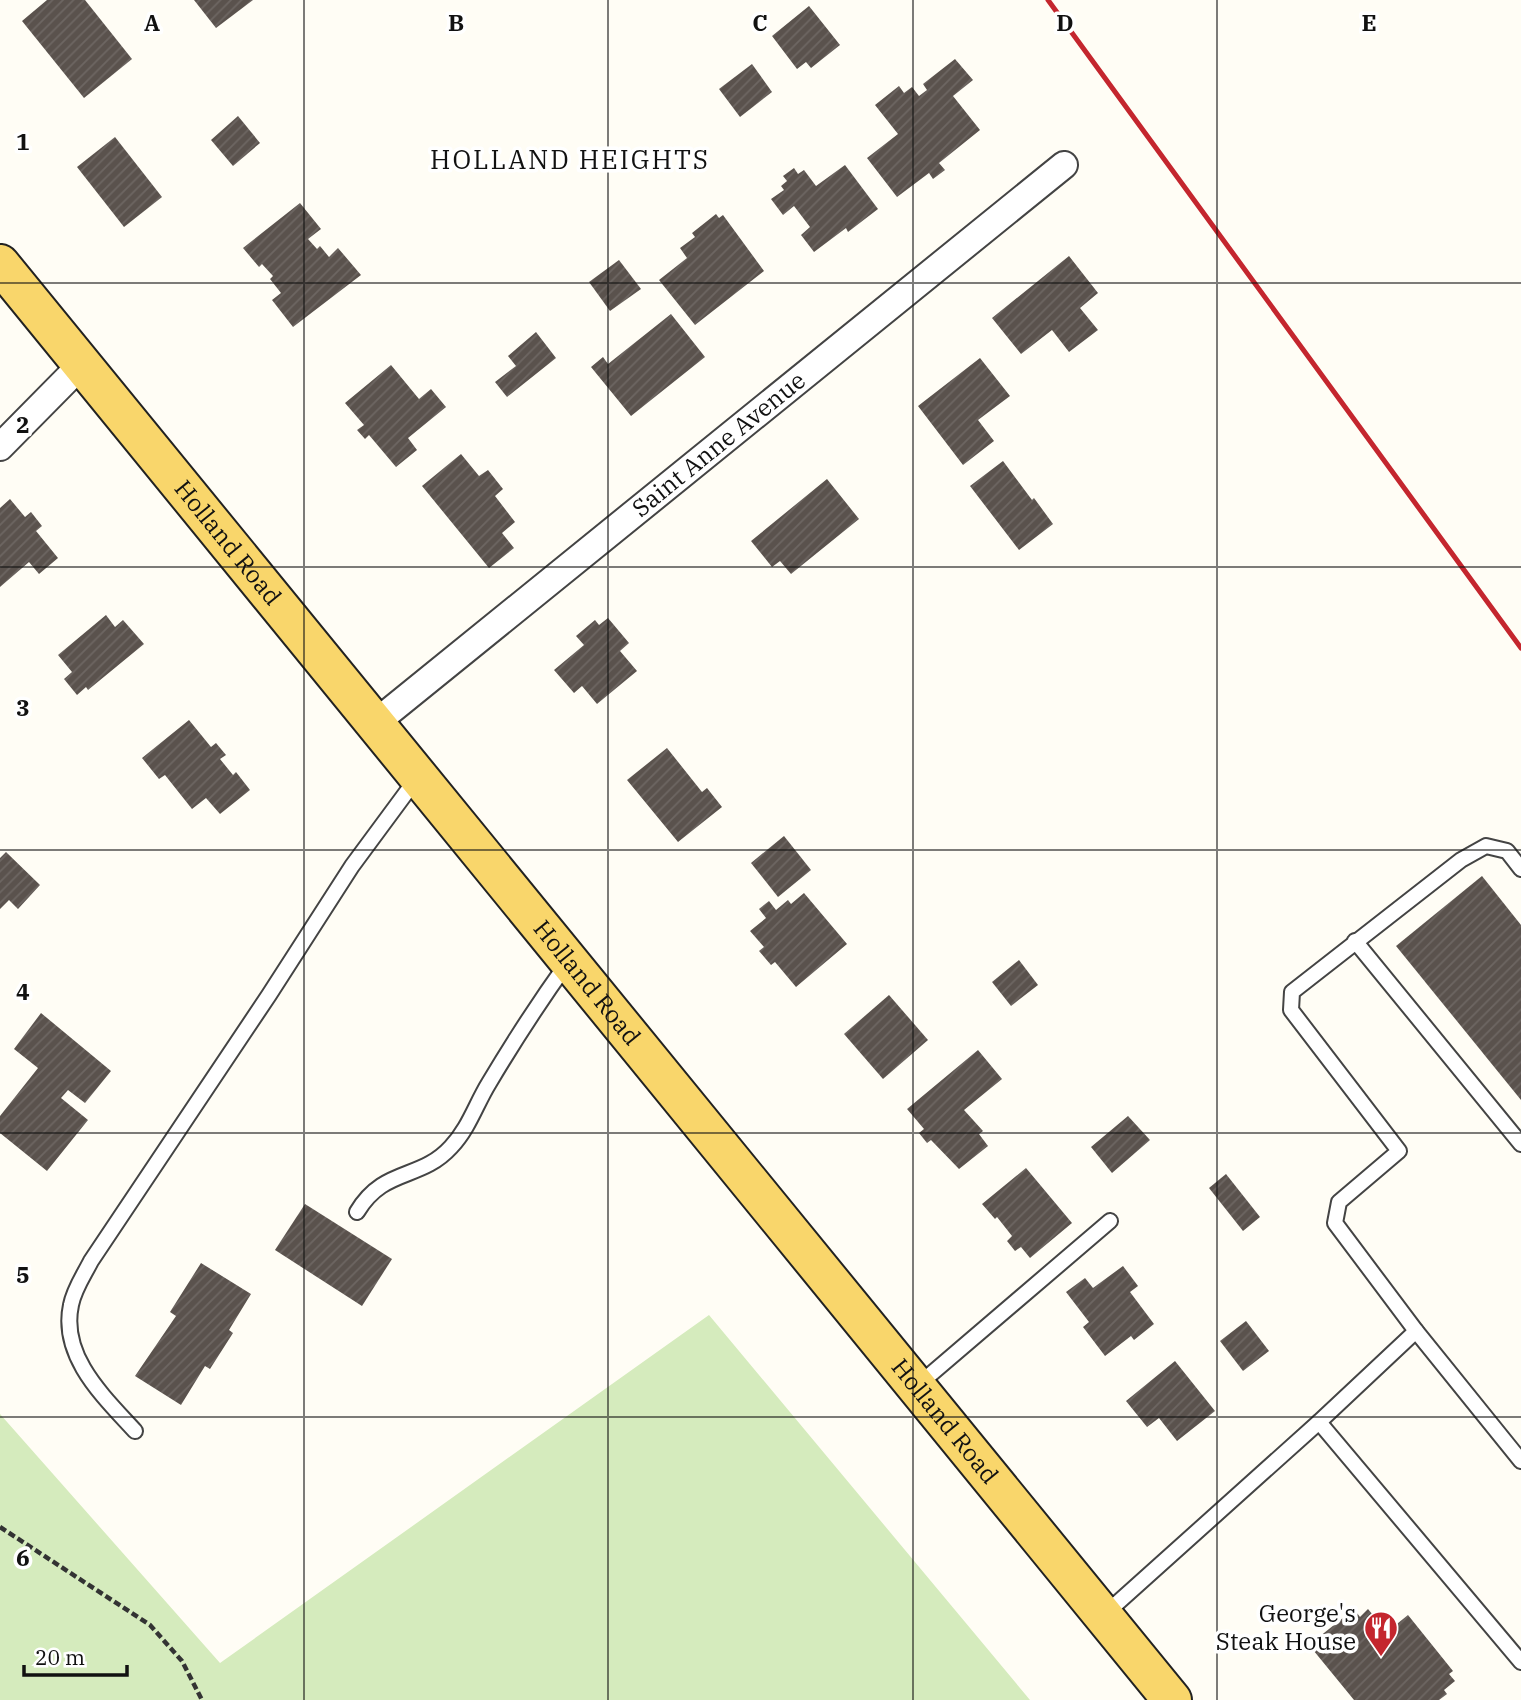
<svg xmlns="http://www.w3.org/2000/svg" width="1521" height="1700" font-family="'IBM Plex Serif',serif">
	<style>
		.grass { fill: #d5ebbd }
		.building { fill: url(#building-hatch) }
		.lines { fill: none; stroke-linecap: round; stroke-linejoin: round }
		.lane-casing { stroke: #444; stroke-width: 18 }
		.street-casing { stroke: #444; stroke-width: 30 }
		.primary-casing { stroke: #222; stroke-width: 42 }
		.path { stroke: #333; stroke-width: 4.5; stroke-dasharray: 7 3.5; stroke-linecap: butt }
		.lane { stroke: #fff; stroke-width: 14 }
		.street { stroke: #fff; stroke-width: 26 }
		.primary { stroke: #f9d66b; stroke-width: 38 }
		.rail { stroke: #c4262e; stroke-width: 5 }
		.grid { fill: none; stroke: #111; stroke-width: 2; stroke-opacity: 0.55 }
		.labels { text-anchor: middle; stroke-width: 7; stroke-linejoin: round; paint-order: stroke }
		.street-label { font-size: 24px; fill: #111; stroke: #fff }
		.poi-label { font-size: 24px; fill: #111; stroke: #fff; text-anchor: end }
		.neighbourhood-label { font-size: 26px; letter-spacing: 2px; fill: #111; stroke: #fff }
		.grid-label { font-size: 23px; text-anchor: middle; font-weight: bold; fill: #111; stroke: #fff; stroke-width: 7; stroke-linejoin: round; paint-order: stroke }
	</style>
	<defs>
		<pattern id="building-hatch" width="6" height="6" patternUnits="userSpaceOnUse" patternTransform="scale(1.75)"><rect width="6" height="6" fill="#5a524d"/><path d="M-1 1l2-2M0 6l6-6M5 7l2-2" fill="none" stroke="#6d6662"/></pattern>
	</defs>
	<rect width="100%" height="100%" fill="#fffdf5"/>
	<polygon class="grass" points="709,1315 1030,1700 0,1700 0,1414 220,1663"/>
	<g class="building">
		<polygon points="47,0 85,0 132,59 84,98 22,21"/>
		<polygon points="194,0 253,0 216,28"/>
		<polygon points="809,6 840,45 811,68 806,62 797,69 772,36"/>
		<polygon points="955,59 973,80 953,96 980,130 939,163 945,170 933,179 929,173 897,197 867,158 898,134 875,105 899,86 904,93 912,87 919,96 927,90 923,84"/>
		<polygon points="752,64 772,92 740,117 719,89"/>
		<polygon points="238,116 260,143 233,166 211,140"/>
		<polygon points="115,137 162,197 124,227 77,167"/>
		<polygon points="845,165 878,209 848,232 846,228 814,252 801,235 810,227 794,206 783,215 771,199 784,190 781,186 787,181 783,176 794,168 798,174 804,170 816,186"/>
		<polygon points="300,203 321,229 308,239 317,249 320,246 329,257 338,248 361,275 293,327 272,300 281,293 270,279 273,276 262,264 259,267 243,248"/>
		<polygon points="716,214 719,218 723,215 764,271 695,325 659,280 687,258 680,248 695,237 692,233"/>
		<polygon points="1069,256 1098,293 1080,308 1098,330 1069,352 1052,330 1021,354 992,318"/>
		<polygon points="619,260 641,289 610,311 589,282"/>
		<polygon points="671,314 705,357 631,416 591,367 603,357 608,364"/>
		<polygon points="536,332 556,358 507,397 495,382 516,366 508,356"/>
		<polygon points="980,358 1010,396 978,420 994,441 963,465 918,406"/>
		<polygon points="391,365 419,399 431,389 446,407 408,438 417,450 396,467 369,435 365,439 357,430 364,425 345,403"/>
		<polygon points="461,454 479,476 488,470 503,489 495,496 515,522 502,533 514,548 489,568 422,486"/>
		<polygon points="1003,461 1032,500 1034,498 1053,524 1019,550 970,486"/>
		<polygon points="827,479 859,519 791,574 780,561 772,567 751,541"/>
		<polygon points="10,499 25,517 31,512 42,526 36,531 58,558 39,574 29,562 0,587 0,508"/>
		<polygon points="106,615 115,627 123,620 144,644 88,690 86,687 77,695 64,679 72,672 58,655"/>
		<polygon points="608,618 629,643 620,651 637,671 597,704 582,686 574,693 554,670 584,645 576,636 595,620 599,625"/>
		<polygon points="189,720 211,747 216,743 226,755 220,759 233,775 236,772 250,790 220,814 206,798 192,809 165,775 159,779 142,758"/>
		<polygon points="667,748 702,792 707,788 722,807 678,842 627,780"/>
		<polygon points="784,836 811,870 778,897 751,863"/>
		<polygon points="6,852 40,885 18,909 9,900 0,909 0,858"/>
		<polygon points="1482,876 1521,925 1521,1100 1396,946"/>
		<polygon points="804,893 847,944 796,987 775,962 771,965 759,951 764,947 750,931 766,918 759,909 769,901 776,910 788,900 791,904"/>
		<polygon points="1019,960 1038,985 1011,1006 992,982"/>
		<polygon points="889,995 928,1040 883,1079 844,1034"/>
		<polygon points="41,1013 111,1071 85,1103 68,1090 61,1098 88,1120 47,1171 0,1133 0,1116 38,1068 14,1049"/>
		<polygon points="978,1050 1002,1079 964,1110 983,1131 979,1134 988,1146 959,1169 931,1140 927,1143 919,1133 924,1129 907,1109"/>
		<polygon points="1128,1116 1150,1140 1112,1173 1091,1147"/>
		<polygon points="1026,1168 1072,1223 1030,1258 1021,1247 1015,1251 1007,1241 1012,1236 997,1217 995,1219 982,1204"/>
		<polygon points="1226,1174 1260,1217 1243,1231 1209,1188"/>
		<polygon points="305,1204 392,1259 362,1306 275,1250"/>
		<polygon points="201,1263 251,1294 229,1330 233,1333 210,1369 205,1366 181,1405 135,1376 176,1316 170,1312"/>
		<polygon points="1123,1266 1138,1286 1130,1292 1154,1324 1134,1340 1131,1336 1105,1356 1083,1327 1089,1322 1066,1292 1085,1278 1093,1288"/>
		<polygon points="1246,1321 1269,1351 1243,1371 1220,1341"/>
		<polygon points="1175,1361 1215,1411 1177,1441 1159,1418 1147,1427 1126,1401"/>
		<polygon points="1354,1609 1360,1617 1368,1609 1387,1632 1408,1615 1453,1671 1449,1674 1455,1681 1444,1690 1447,1694 1439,1700 1354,1700 1309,1645"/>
	</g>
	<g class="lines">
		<g class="lane-casing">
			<g id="lane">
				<polyline points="1521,869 1507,851 1486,846 1461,860 1292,992 1291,1010 1399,1151 1339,1202 1335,1223 1416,1331 1521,1461"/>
				<polyline points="1355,941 1521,1144"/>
				<path d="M357,1212C384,1167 420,1181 451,1147C469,1128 476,1104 489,1083C514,1041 540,1001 568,962"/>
				<polyline points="917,1386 1110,1221"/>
				<polyline points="1319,1422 1521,1662"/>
				<path d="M135,1431C103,1396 60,1356 71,1305C74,1289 84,1275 91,1261L269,995L352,866L417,778"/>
				<polyline points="1104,1615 1319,1422 1416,1331"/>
			</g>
		</g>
		<g class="street-casing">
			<g id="street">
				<polyline points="0,447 82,364"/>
				<path id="s1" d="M374,724L1064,165"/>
			</g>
		</g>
		<g class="primary-casing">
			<g id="primary">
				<path id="s2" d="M0,264L1172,1700"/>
			</g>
		</g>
		<polyline class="path" points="0,1527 150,1625 182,1661 202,1700"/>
		<use href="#lane" class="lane"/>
		<use href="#street" class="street"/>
		<use href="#primary" class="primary"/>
		<polyline class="rail" points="1048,0 1521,648"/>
	</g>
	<path class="grid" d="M304,0V1700M608,0V1700M913,0V1700M1217,0V1700M0,283H1521M0,567H1521M0,850H1521M0,1133H1521M0,1417H1521"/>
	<defs>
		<g id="restaurant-pin" transform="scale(1.75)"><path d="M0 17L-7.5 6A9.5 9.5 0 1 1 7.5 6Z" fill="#c4262e" stroke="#fff"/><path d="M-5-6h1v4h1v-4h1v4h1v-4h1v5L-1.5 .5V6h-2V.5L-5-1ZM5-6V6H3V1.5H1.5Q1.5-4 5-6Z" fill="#fff"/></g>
	</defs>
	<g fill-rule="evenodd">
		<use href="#restaurant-pin" x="1381" y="1628"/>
	</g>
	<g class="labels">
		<g class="street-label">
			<text dy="8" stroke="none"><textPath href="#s1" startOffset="444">Saint Anne Avenue</textPath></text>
			<text dy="8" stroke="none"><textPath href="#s2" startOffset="360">Holland Road</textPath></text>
			<text dy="8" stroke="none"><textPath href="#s2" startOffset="928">Holland Road</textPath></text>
			<text dy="8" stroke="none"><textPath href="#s2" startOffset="1494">Holland Road</textPath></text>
		</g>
		<g class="poi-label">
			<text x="1356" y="1622">George's<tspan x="1356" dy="28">Steak House</tspan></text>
		</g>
		<g class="neighbourhood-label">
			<text x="570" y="169">HOLLAND HEIGHTS</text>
		</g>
	</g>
	<g class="grid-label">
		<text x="152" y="31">A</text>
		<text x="456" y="31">B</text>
		<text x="760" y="31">C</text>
		<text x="1065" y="31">D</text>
		<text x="1369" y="31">E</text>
		<text x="23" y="150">1</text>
		<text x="23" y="433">2</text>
		<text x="23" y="716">3</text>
		<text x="23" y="1000">4</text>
		<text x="23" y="1283">5</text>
		<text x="23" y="1566">6</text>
	</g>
	<path d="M24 1665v10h103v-10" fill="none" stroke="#111111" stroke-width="3.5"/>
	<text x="35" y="1665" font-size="21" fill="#111111" stroke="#ffffff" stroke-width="5" paint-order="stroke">20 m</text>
</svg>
